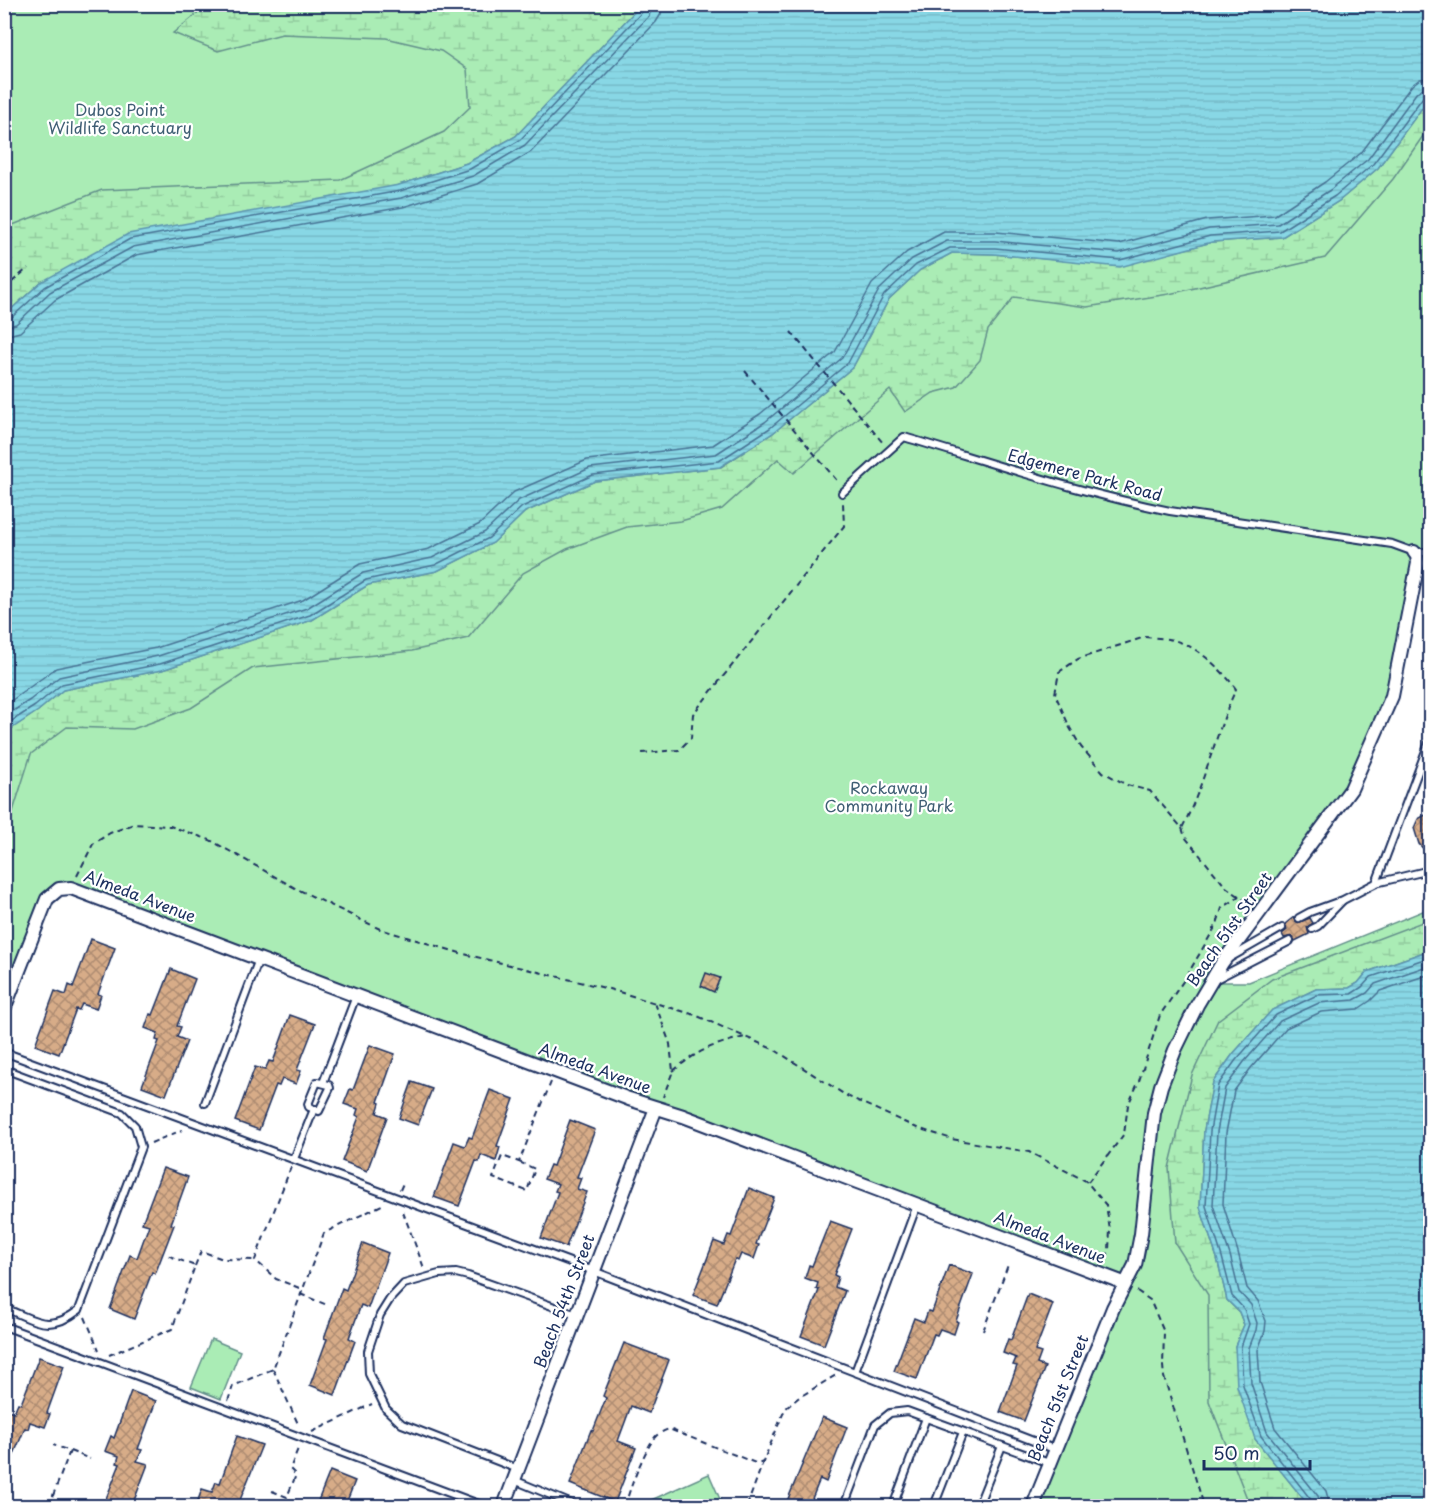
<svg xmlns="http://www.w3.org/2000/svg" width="1435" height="1511" font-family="'Playpen Sans',sans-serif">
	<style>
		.green { fill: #aaecb5; stroke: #628e8a; stroke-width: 1.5 }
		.wetland { fill: url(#wetland-marsh); stroke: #628e8a; stroke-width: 1.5 }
		.water { fill: url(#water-rules); stroke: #5c94af; stroke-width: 1.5 }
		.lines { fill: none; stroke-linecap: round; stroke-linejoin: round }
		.shore { stroke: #477294; stroke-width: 1.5 }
		.building { fill: url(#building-cross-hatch); stroke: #1b2f5e; stroke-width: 1.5 }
		.lane-casing { stroke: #1b2f5e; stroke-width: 10 }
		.street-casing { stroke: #1b2f5e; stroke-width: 16 }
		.path { stroke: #1b2f5e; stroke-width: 2; stroke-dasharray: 6 4.5; stroke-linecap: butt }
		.lane { stroke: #fff; stroke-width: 6 }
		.street { stroke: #fff; stroke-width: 12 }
		.labels { text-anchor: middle; stroke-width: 4.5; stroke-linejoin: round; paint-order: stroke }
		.park-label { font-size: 16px; fill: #3f5e74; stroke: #fff }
		.street-label { font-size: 16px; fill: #1b2f5e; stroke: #fff }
	</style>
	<defs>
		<pattern id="wetland-marsh" width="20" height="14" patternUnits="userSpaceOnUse" patternTransform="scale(1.5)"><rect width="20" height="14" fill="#aaecb5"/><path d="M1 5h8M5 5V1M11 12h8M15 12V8" fill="none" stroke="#92cb9e"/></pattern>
		<pattern id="water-rules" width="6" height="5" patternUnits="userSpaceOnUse" patternTransform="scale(1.5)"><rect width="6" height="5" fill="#88d7e5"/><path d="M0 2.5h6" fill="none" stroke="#75b9c7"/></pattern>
		<pattern id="building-cross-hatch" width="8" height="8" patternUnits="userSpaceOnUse" patternTransform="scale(1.5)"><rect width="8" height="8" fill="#d7ac88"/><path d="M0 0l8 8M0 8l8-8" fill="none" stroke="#ae8c72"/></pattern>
	</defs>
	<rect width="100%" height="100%" fill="#fff"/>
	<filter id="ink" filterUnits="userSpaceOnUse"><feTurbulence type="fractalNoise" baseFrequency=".0167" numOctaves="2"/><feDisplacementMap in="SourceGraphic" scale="12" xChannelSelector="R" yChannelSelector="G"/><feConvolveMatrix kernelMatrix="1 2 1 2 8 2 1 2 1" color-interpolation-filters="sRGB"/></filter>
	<g filter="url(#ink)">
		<g class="green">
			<polygon points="5,5 641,5 516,136 41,282 5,315"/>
			<polygon points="1430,97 1430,556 1415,552 1392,696 1351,789 1211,982 1249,982 1430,908 1430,950 1367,972 1255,1439 1309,1506 1033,1506 1124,1284 71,888 54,892 5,1009 5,733 889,299 1378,168"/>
			<polygon points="211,1339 240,1351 221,1399 191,1387"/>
			<polygon points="709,1474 723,1506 638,1506"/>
		</g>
		<g class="wetland">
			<polygon points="208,5 641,5 516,136 467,163 399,185 41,282 5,315 5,228 102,190 340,180 444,132 470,107 467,69 441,51 386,38 282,34 218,51 173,33"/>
			<polygon points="1430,97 1430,126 1393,179 1325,258 1169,294 1087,307 1014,297 988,330 980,360 956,387 933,393 905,412 890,390 794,473 778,459 722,509 681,521 627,527 567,549 523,573 468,638 412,651 253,668 191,708 133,729 67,727 31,754 9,824 5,828 5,733 38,711 63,690 162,670 312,620 368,585 437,571 493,543 525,512 595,481 721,467 773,433 853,367 889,299 920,270 952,253 994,254 1120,266 1212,242 1282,237 1339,201 1378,168"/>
			<polygon points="1430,919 1430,950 1367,972 1358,983 1349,988 1316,989 1272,1010 1233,1054 1213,1082 1204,1130 1200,1207 1217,1258 1227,1300 1239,1312 1244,1325 1235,1346 1255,1439 1309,1506 1250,1506 1209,1401 1208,1295 1175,1243 1169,1168 1192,1075 1218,1020 1272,979"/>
		</g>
		<g class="water">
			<polygon points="641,5 1430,5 1430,97 1378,168 1339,201 1282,237 1212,242 1120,267 994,254 952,253 920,270 889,299 853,367 773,433 720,467 595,481 525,512 493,543 437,571 368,585 312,620 162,670 63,690 38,711 5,733 5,315 41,282 128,234 399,185 467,163 516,136"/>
			<polygon points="1430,950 1430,1506 1309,1506 1255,1439 1237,1386 1235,1346 1244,1325 1239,1312 1227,1300 1217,1258 1200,1207 1204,1130 1213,1082 1233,1054 1272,1010 1316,989 1349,988 1358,983 1367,972"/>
		</g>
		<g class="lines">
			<g class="shore">
				<polyline points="4,319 11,318 45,287 130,239 400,191 470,169 520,140 643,11 645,4"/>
				<polyline points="4,327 16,324 50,292 133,247 401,198 473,176 525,145 649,16 653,4"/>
				<polyline points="4,336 20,332 55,300 136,255 403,207 477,184 531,152 656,22 661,14 662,4"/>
				<polyline points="4,706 56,668 156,648 303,600 360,564 429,549 480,524 514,492 587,460 713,445 760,414 835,352 872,284 907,252 944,232 996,232 1119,244 1207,220 1275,215 1325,182 1361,153 1412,85 1420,79 1430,78"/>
				<polyline points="4,717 30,700 59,677 158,656 307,608 363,573 432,558 485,532 519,500 590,468 716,454 765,422 842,358 879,290 912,259 947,241 995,241 1119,253 1209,229 1278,224 1330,190 1368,159 1417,92 1423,88 1430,87"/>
				<polyline points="4,726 35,706 62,684 160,664 310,615 366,580 435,565 489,538 522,507 593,475 719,461 770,428 848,363 884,295 916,265 950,248 995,248 1120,260 1210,236 1280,231 1335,196 1373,164 1423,97 1430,94"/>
				<polyline points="1314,1506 1312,1501 1261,1436 1243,1385 1241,1347 1249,1324 1244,1309 1232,1296 1222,1257 1206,1206 1210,1131 1218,1085 1236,1060 1276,1015 1317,995 1351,994 1362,987 1371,977 1430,957"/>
				<polyline points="1321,1506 1318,1496 1267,1432 1251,1383 1249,1348 1256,1330 1257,1323 1251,1305 1239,1292 1230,1255 1213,1205 1217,1132 1225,1088 1244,1062 1280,1021 1319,1003 1354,1000 1367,993 1375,984 1430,965"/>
				<polyline points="1330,1506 1326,1491 1275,1428 1260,1382 1258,1350 1265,1331 1266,1321 1258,1301 1247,1288 1238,1252 1223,1204 1226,1133 1234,1091 1251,1068 1286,1028 1321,1012 1358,1009 1370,1001 1380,991 1430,974"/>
			</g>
		</g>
		<g class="building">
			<polygon points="1431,812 1431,857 1419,844 1414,828 1418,819"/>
			<polygon points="1294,917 1297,923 1310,918 1313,923 1307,927 1309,934 1295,941 1292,936 1284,938 1282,934 1287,930 1285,924"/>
			<polygon points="91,939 115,948 98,994 101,995 96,1009 82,1004 79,1010 76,1009 59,1054 35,1045 55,991 66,995 69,985 73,987"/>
			<polygon points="171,969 195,979 177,1026 181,1027 177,1037 187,1041 166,1095 142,1086 159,1041 156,1040 158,1033 145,1028 150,1014 153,1015"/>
			<polygon points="706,973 720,978 714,992 701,986"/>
			<polygon points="290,1015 315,1024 297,1070 301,1071 296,1084 282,1079 279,1086 276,1085 259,1130 235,1121 255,1067 265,1070 269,1061 273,1062"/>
			<polygon points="370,1045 395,1054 378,1102 380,1103 377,1113 387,1117 367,1171 342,1161 359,1117 356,1115 358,1109 344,1104 350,1089 353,1090"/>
			<polygon points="412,1082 432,1089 418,1125 399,1118"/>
			<polygon points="490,1090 514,1099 497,1146 500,1147 496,1161 481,1155 479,1162 476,1161 459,1206 434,1197 454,1142 465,1146 469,1137 472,1138"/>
			<polygon points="570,1120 595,1130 577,1177 581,1178 577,1189 587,1192 566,1247 541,1238 558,1192 555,1191 558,1184 544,1179 550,1165 553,1166"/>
			<polygon points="163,1168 188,1177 171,1224 174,1225 155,1274 152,1272 134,1319 110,1309 130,1255 137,1258 149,1225 142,1223"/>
			<polygon points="749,1188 774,1198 756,1244 759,1245 754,1259 741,1254 738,1261 735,1259 717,1304 693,1295 714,1241 724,1245 728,1235 731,1236"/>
			<polygon points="830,1221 852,1229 834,1275 838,1277 835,1287 845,1291 824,1345 801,1336 819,1290 816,1289 818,1283 805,1278 809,1265 812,1266"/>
			<polygon points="363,1243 388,1253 368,1308 361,1305 349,1338 355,1341 335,1395 310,1385 327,1339 324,1338 342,1288 346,1290"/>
			<polygon points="949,1265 973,1274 956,1321 958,1322 954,1334 940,1329 937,1335 934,1334 917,1379 894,1371 914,1318 924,1322 928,1311 932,1312"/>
			<polygon points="1028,1294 1053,1304 1035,1351 1041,1353 1037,1364 1045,1367 1024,1421 1000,1412 1017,1366 1013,1365 1016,1358 1003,1353 1008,1339 1011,1340"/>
			<polygon points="624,1343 669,1360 649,1413 631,1406 618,1441 636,1448 615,1502 570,1484 591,1430 593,1431 606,1398 603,1396"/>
			<polygon points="39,1357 64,1366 47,1413 50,1414 45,1427 30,1422 28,1429 25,1428 4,1478 4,1409 14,1412 18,1403 21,1404"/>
			<polygon points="131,1391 156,1401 138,1449 142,1450 137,1461 148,1464 132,1506 103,1506 120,1464 117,1463 119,1456 105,1451 111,1436 114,1438"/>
			<polygon points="822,1417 847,1427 826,1482 820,1479 809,1506 785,1506"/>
			<polygon points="237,1436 262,1445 238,1505 226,1500 224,1506 196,1506 202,1489 212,1492 216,1482 220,1483"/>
			<polygon points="330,1471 355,1481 345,1506 316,1506"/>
		</g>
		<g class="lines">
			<g class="lane-casing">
				<g id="lane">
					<path d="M842,493L904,437C992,463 1080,493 1170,511L1392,544L1414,552H1430"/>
					<polyline points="1376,883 1430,740"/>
					<polyline points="1299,918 1310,912 1343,900 1376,883 1430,870"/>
					<polyline points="1312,929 1318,926 1342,901"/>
					<polyline points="1228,959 1282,928"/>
					<polyline points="1216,979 1290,941"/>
					<polyline points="4,1052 578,1265 1054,1449"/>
					<path d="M4,1069L122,1113L135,1126L141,1147L79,1310C48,1334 36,1320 4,1308"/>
					<polygon points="317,1082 329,1085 330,1088 319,1111 309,1107 308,1104"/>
					<polyline points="323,1083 356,996"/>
					<polyline points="205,1103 259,959"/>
					<polyline points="294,1159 314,1109"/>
					<polyline points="4,1326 484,1506"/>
					<polyline points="855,1372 917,1205"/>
					<polyline points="518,1469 402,1424 386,1409 369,1374 368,1351 380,1315 390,1299 404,1284 439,1274 456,1273 468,1276 577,1315"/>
					<polyline points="514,1480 577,1506"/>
					<polyline points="844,1506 875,1425 890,1413 907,1411 1049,1463"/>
					<polyline points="893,1506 926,1418"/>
					<polyline points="934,1506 963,1432"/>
					<polyline points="978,1506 1002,1446"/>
				</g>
			</g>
			<g class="street-casing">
				<g id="street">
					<polyline points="4,1009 47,899 59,889 71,888 629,1099 683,1116 1124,1283"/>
					<polyline points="504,1506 656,1108"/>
					<polyline points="1033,1506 1113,1308 1135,1265 1141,1234 1154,1113 1161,1086 1175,1050 1197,1005 1222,963 1351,789 1392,696 1418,563 1417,556 1414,552"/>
				</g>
			</g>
			<g class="path">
				<polyline points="4,289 28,268"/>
				<polyline points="791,332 883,443"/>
				<polyline points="745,371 838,482"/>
				<path d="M1145,637C1154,638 1164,638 1173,640C1198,646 1222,670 1236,689C1215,734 1205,784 1182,828L1150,791L1127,785L1103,772L1081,747L1070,728L1055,694L1059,672L1078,659Z"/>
				<polyline points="642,753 679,750 691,738 693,714 844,526 843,503"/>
				<polyline points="1182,828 1185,837 1226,887 1250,904"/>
				<polyline points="77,876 93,844 110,833 134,824 170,826 210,840 295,888 380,929 460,953 609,989 695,1015 775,1050 847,1096 917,1128 952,1139 1029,1152 1086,1181 1106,1205 1110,1230 1109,1250 1105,1263"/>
				<polyline points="655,1003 670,1044 673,1071 663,1097"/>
				<path d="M673,1071C700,1049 712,1045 745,1037"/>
				<polyline points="151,1143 182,1130"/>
				<polyline points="519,1162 535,1169 527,1191 493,1178 502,1156 519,1162 551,1082"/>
				<polyline points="291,1167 255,1260 276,1279 302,1289"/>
				<polyline points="1088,1182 1124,1134 1128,1105 1139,1081 1160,1015 1186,977 1217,924 1222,908 1239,897"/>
				<polyline points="400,1190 404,1181"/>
				<polyline points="403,1212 424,1268"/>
				<polyline points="195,1266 201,1251 223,1259 255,1260"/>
				<polyline points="1137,1291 1150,1300 1164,1332 1163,1366 1164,1377 1204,1506"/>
				<polyline points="300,1294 327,1305"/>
				<polyline points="85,1317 99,1350"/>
				<polyline points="983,1331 1008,1265"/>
				<polyline points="109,1355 172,1329 195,1266 167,1255"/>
				<polyline points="273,1369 299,1426"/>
				<polyline points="228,1401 233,1386 273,1369 324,1233 384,1204"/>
				<polyline points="312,1432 372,1404"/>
				<polyline points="70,1451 90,1459"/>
				<polyline points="272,1491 287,1497 296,1475 290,1469 299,1446"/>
				<polyline points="49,1506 70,1451 53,1445"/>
				<path d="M625,1506C629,1490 645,1448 656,1436C659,1433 664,1431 669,1429L758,1464L763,1462L785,1409L798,1398L836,1375"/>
				<polyline points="747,1506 763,1462"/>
			</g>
			<use href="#lane" class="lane"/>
			<use href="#street" class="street"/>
		</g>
	</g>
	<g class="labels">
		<g class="park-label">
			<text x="120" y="116">Dubos Point<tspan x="120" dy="18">Wildlife Sanctuary</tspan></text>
			<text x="889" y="794">Rockaway<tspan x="889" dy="18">Community Park</tspan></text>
		</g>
		<g class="street-label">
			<text transform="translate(1085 475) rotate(15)" y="6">Edgemere Park Road</text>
			<text transform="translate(140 896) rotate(21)" y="6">Almeda Avenue</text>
			<text transform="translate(1229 929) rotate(-55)" y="6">Beach 51st Street</text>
			<text transform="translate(595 1068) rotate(20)" y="6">Almeda Avenue</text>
			<text transform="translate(1050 1237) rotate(21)" y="6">Almeda Avenue</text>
			<text transform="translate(564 1301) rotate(-69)" y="6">Beach 54th Street</text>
			<text transform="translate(1058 1398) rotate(-68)" y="6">Beach 51st Street</text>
		</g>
	</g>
	<rect width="1435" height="1511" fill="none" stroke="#fff" stroke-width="24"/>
	<rect x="12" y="12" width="1411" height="1487" fill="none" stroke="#1b2f5e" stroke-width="2" filter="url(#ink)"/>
	<path d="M1204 1460v9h106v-9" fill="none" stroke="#1b2f5e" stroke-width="3"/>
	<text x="1213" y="1460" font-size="18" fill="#1b2f5e" stroke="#ffffff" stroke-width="4.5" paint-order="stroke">50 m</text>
</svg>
